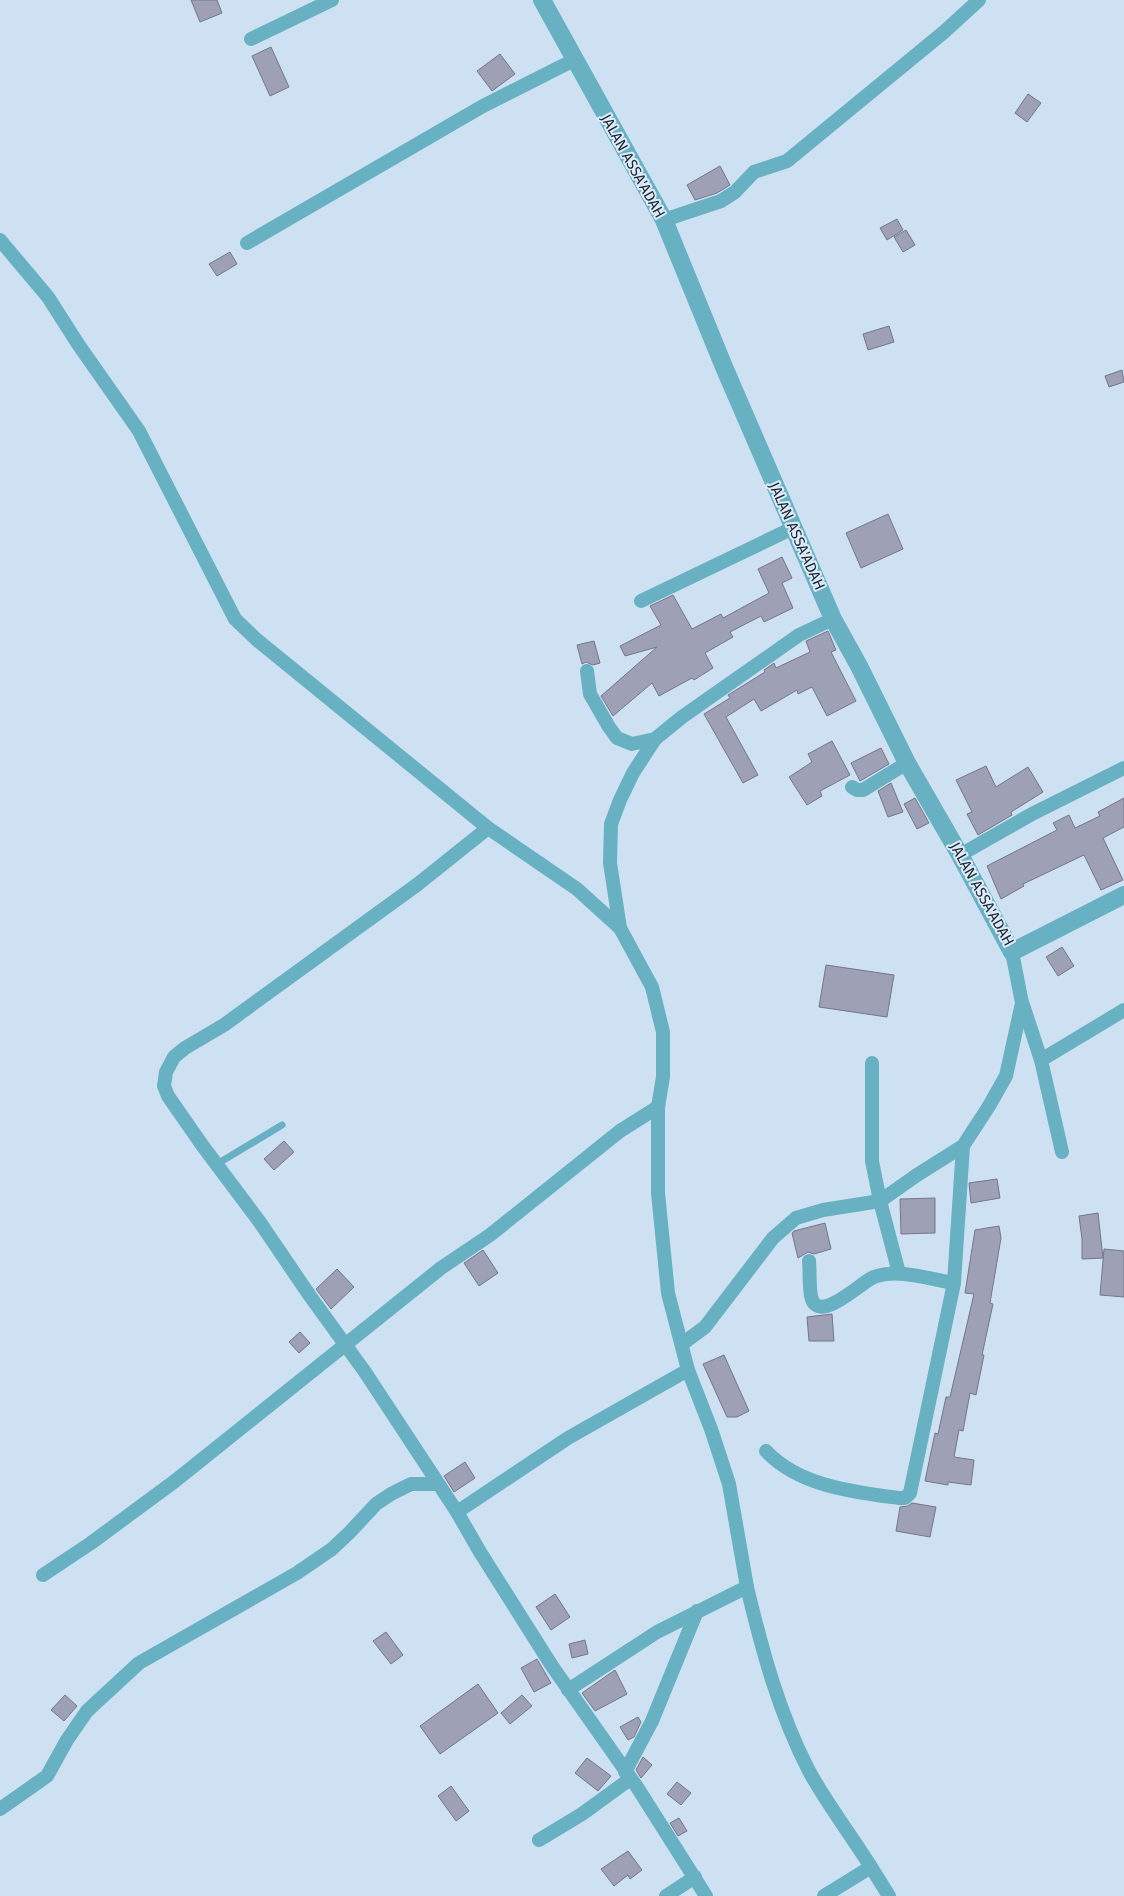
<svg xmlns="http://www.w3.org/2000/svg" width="1124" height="1896" font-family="'Fira Sans',sans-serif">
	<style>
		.building { fill: #9ea0b6; stroke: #74768b }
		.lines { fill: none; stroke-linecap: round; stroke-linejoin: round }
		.service { stroke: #68b1c2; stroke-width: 7 }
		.minor { stroke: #68b1c2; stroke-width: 14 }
		.tertiary { stroke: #68b1c2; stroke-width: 18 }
		.labels { text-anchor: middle; stroke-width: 4; stroke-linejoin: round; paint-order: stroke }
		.street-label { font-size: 15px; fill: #21282f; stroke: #deedfd }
	</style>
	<rect width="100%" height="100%" fill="#cee1f3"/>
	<g class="building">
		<polygon points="191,0 217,0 222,13 200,22"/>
		<polygon points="271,47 289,87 270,96 252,56"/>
		<polygon points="500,54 515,74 492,91 477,71"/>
		<polygon points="1028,94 1041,103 1027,122 1015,113"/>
		<polygon points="720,166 730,185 717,193 695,200 687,185"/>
		<polygon points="897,219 903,230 887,240 880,228"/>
		<polygon points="906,230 915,245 903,252 894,237"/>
		<polygon points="230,252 237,264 217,276 209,264"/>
		<polygon points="889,326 894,342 868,350 863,334"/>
		<polygon points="1122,370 1124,382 1109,387 1105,376"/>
		<polygon points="888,514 903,549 861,568 846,533"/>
		<polygon points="782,557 792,578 782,583 793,608 764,622 761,616 730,632 733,637 705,653 713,668 694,680 692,678 659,696 652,683 613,716 601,696 657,647 625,656 620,646 661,625 650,606 673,595 692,629 721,614 723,618 769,593 758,569"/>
		<polygon points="828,631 836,650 831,652 856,701 827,716 812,687 798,694 797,690 761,711 754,699 726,717 758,775 743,783 704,714 730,698 728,695 765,672 764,670 774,663 776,668 810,652 806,641"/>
		<polygon points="594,641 600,663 593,665 586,662 582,664 577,645"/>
		<polygon points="832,741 850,775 820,791 822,796 807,805 789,777 812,762 808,754"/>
		<polygon points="881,748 889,764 860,781 851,763"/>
		<polygon points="986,766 996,787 1028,767 1043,792 1011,812 1012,815 978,835 967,814 972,812 956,780"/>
		<polygon points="891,783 903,812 888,817 878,791"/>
		<polygon points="915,798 929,823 917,829 904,804"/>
		<polygon points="1124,798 1124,827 1103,838 1123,880 1101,890 1084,855 1023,884 1024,886 1001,899 987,866 1057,830 1053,823 1069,815 1075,828 1100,816 1098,812"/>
		<polygon points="1062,947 1074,966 1058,976 1046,957"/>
		<polygon points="826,965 894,975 887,1017 819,1007"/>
		<polygon points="284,1141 294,1152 274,1170 264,1159"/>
		<polygon points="997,1179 1000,1198 971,1203 969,1183"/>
		<polygon points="935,1198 935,1233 901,1234 900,1199"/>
		<polygon points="1098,1213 1103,1258 1082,1259 1082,1239 1079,1216"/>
		<polygon points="825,1223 831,1249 814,1254 808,1252 798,1258 792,1233 794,1231"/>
		<polygon points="999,1226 1001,1238 990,1303 993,1304 982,1355 984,1355 976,1395 970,1393 963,1431 959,1430 954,1457 974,1460 971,1485 948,1482 948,1485 925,1481 935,1433 938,1434 946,1397 950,1397 974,1294 965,1293 975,1230"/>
		<polygon points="1104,1249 1124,1251 1124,1297 1100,1295"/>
		<polygon points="483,1250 498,1273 479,1286 464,1263"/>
		<polygon points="337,1269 354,1287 331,1309 316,1289"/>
		<polygon points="832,1314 834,1341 809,1341 807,1317"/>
		<polygon points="300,1332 310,1343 299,1353 289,1342"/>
		<polygon points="724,1355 749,1411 737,1417 727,1417 703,1364"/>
		<polygon points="465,1462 475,1478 454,1492 444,1476"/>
		<polygon points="912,1503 936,1507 930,1537 896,1531 900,1507 908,1506"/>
		<polygon points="555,1594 570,1617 551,1630 536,1607"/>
		<polygon points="386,1632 403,1655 391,1664 373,1641"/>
		<polygon points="585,1640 588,1654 572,1658 569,1644"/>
		<polygon points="537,1659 551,1683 534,1692 521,1668"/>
		<polygon points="615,1670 627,1694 595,1711 582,1693"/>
		<polygon points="478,1684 498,1713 440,1754 420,1726"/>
		<polygon points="65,1695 77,1706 64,1721 51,1710"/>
		<polygon points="522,1695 532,1706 510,1724 501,1713"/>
		<polygon points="638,1717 641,1722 634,1737 628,1740 620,1727"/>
		<polygon points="643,1757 652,1765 641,1778 636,1770"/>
		<polygon points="587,1758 611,1776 598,1791 575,1773"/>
		<polygon points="677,1782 691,1793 681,1805 667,1794"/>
		<polygon points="451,1786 469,1811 456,1821 438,1796"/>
		<polygon points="679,1818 687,1831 678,1836 670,1823"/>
		<polygon points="628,1851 642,1870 630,1879 628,1875 614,1886 601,1869"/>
	</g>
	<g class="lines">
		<polyline class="service" points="217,1164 282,1125"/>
		<g class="minor">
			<polyline points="251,39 332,0"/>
			<polyline points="664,220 721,201 735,192 754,172 787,161 944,32 979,0"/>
			<polyline points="0,240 48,297 78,344 139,431 235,619 257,640 488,828 577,889 620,928"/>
			<polyline points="247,243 483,106 574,60"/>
			<polyline points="641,601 793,528"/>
			<polyline points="587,671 590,694 609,727 617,738 632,744 655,739 682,717 799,635 833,619"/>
			<polyline points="852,787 857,790 863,790 907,763"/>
			<polyline points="488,828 418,884 224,1025 185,1048 174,1057 166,1072 164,1086 168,1096 202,1145 259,1221 310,1296 365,1372 457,1512 480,1552 552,1666 637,1787 706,1896"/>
			<polyline points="960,855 1032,814 1124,768"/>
			<polyline points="1023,1005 1041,1060 1062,1152"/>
			<polyline points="1041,1060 1124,1010"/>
			<path d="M809,1261C810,1272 809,1284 811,1296C817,1327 862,1281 874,1277C899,1268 929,1279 954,1283"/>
			<polyline points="899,1273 880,1201 917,1175 963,1146 989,1106 1006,1076 1022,1003 1012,952"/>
			<polyline points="682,1344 705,1327 773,1238 796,1218 823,1210 880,1201 872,1161 872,1063"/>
			<path d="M766,1451C799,1486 853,1492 899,1498H905L910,1493L954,1283L963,1146"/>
			<polyline points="457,1512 568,1438 688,1370 668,1293 658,1193 658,1107 663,1077 663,1032 652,987 620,928 610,863 611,824 620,800 633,773 655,739"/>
			<polyline points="43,1575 91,1543 175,1481 441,1268 490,1235 620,1131 658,1107"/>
			<path d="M747,1587C762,1650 779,1713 809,1771C827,1804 851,1835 871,1867L824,1896"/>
			<polyline points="568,1690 657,1632 747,1587 729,1484 711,1429 688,1370"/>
			<polyline points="625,1772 652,1721 697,1611"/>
			<polyline points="0,1809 47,1776 67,1740 87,1711 139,1663 297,1573 332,1549 350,1532 376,1504 391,1494 411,1484 438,1484"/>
			<polyline points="539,1840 582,1814 630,1779"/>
			<polyline points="871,1867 889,1896"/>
			<polyline points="666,1896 695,1877"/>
		</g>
		<polyline class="tertiary" points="542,0 664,220 724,367 833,619 859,666 907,763 960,855 1012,952 1124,895"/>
	</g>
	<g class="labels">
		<g class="street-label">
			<text transform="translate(633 166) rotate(61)" y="5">JALAN ASSA'ADAH</text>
			<text transform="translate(797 536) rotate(66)" y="5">JALAN ASSA'ADAH</text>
			<text transform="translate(982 894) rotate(61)" y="5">JALAN ASSA'ADAH</text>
		</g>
	</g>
</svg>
